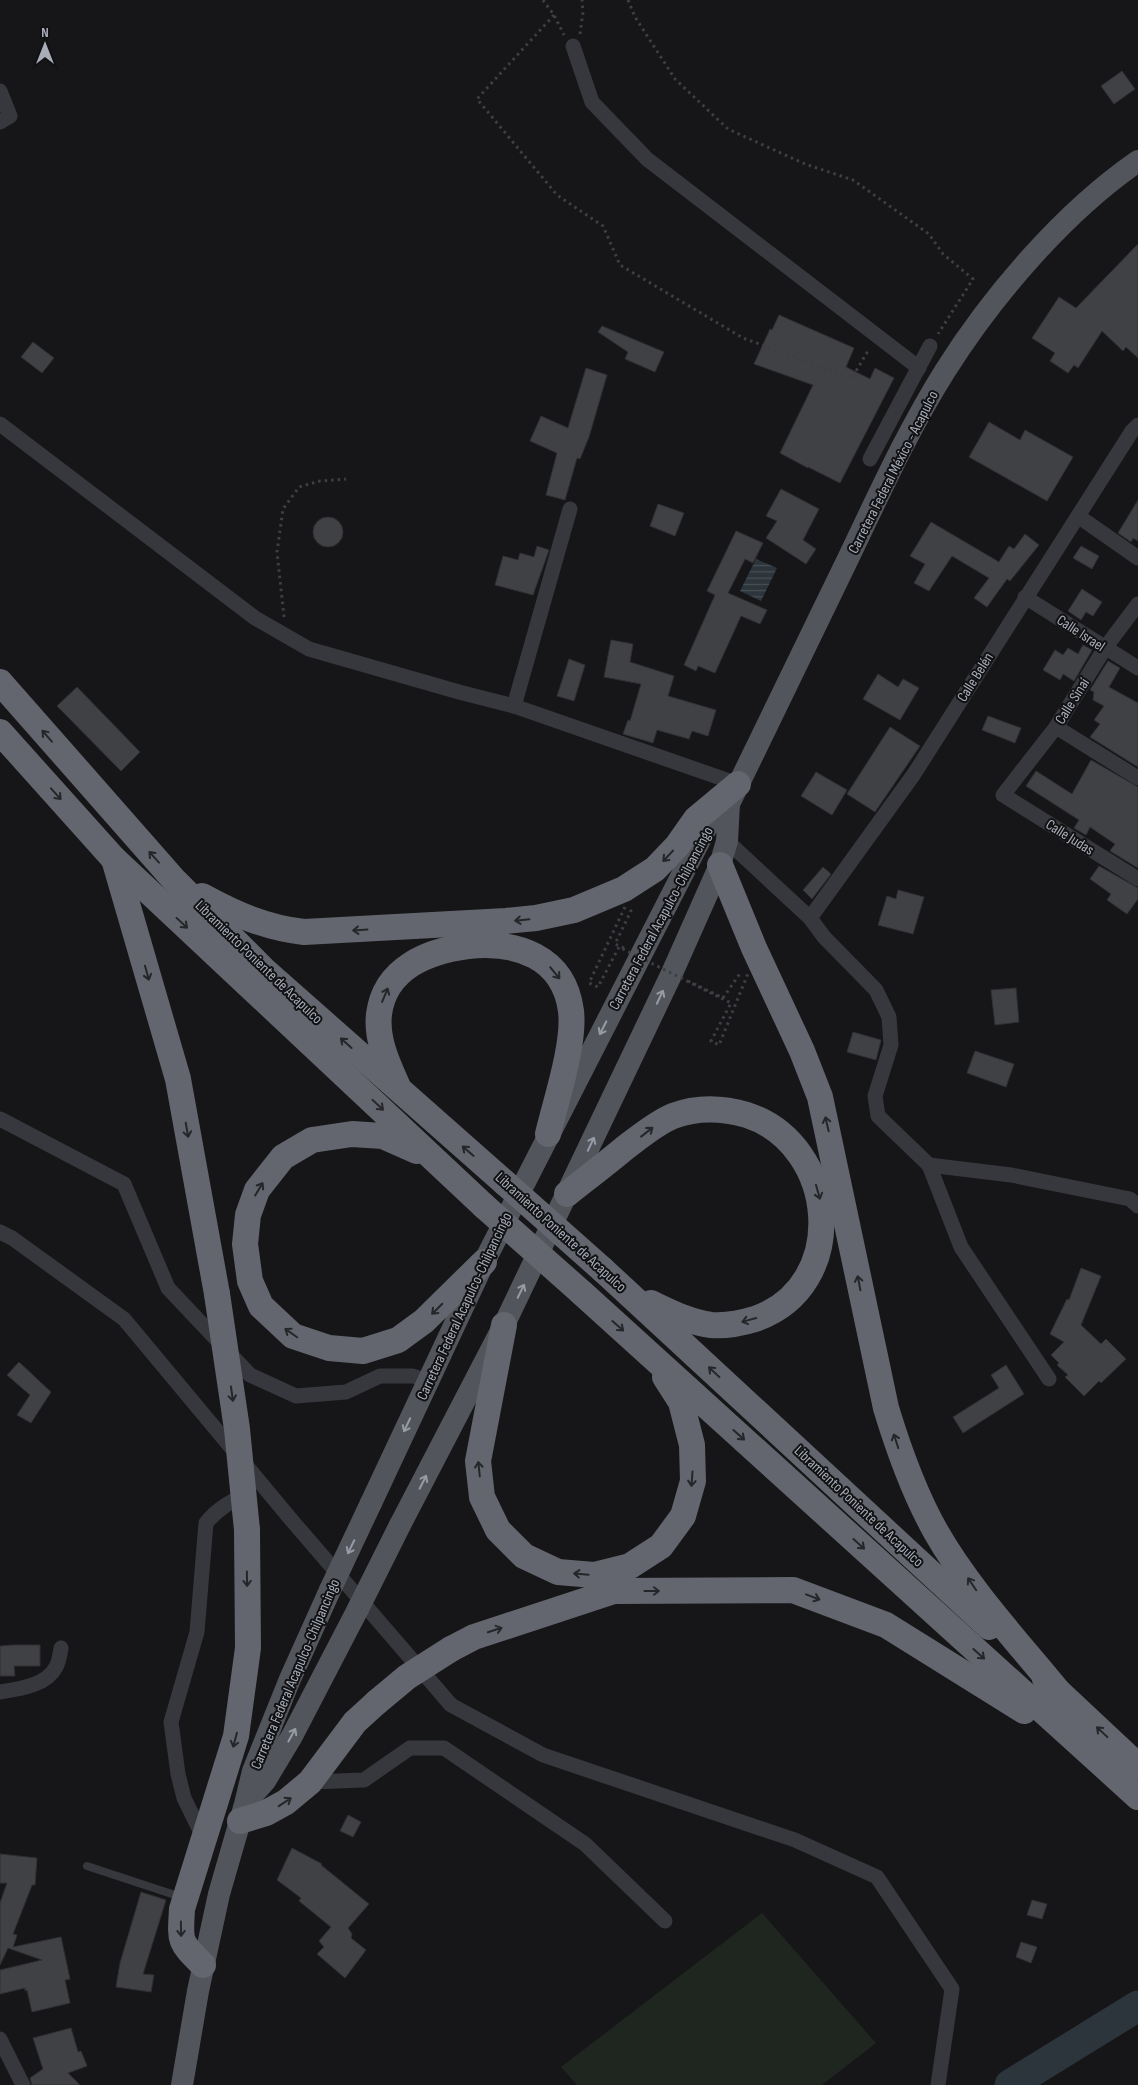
<svg xmlns="http://www.w3.org/2000/svg" width="1138" height="2085" font-family="'Sofia Sans Condensed',sans-serif">
	<style>
		.pitch { fill: #1e261f }
		.water { fill: url(#water-rules) }
		.lines { fill: none; stroke-linecap: round; stroke-linejoin: round }
		.river { stroke: #2c353c; stroke-width: 31 }
		.building { fill: #404145; stroke: #303034 }
		.path { stroke: #3d3f44; stroke-width: 3; stroke-dasharray: 2.5 4; stroke-linecap: butt }
		.lane { stroke: #37383d; stroke-width: 8 }
		.street { stroke: #37383d; stroke-width: 15 }
		.primary { stroke: #53555c; stroke-width: 22 }
		.highway { stroke: #63666e; stroke-width: 26 }
		.path-bridge { stroke: #3d3f44; stroke-width: 3; stroke-dasharray: 2.5 4; stroke-linecap: butt }
		.primary-bridge { stroke: #53555c; stroke-width: 22 }
		.highway-bridge { stroke: #63666e; stroke-width: 26 }
		.oneway { stroke: #26262a }
		.oneway2 { stroke: #979ba6 }
		.labels { text-anchor: middle; stroke-width: 4; stroke-linejoin: round; paint-order: stroke }
		.street-label { font-size: 15px; fill: #a8adb8; stroke: #111113 }
	</style>
	<defs>
		<pattern id="water-rules" width="6" height="5" patternUnits="userSpaceOnUse" patternTransform="scale(1.25)"><rect width="6" height="5" fill="#2c353c"/><path d="M0 2.5h6" fill="none" stroke="#485056"/></pattern>
	</defs>
	<rect width="100%" height="100%" fill="#161618"/>
	<polygon class="pitch" points="762,1913 876,2043 822,2085 577,2085 561,2067"/>
	<polygon class="water" points="756,559 777,568 761,601 740,591"/>
	<g class="lines">
		<polyline class="river" points="1010,2085 1138,2006"/>
	</g>
	<g class="building">
		<polygon points="1122,71 1135,89 1114,104 1101,86"/>
		<polygon points="1138,244 1138,358 1126,347 1123,351 1102,331 1078,368 1074,365 1068,373 1050,361 1055,353 1032,338 1059,297 1076,308"/>
		<polygon points="779,315 854,348 846,367 870,379 875,368 894,378 840,483 808,467 808,468 780,453 813,385 754,364 770,329 772,330"/>
		<polygon points="602,326 664,352 655,372 625,359 628,352 598,332"/>
		<polygon points="33,342 54,358 42,373 21,357"/>
		<polygon points="586,368 607,375 589,437 580,459 577,458 565,500 546,495 557,453 530,441 541,416 568,428"/>
		<polygon points="989,422 1020,440 1025,430 1073,457 1047,501 969,457"/>
		<polygon points="781,489 819,509 803,540 816,549 806,564 766,538 777,521 766,516"/>
		<polygon points="1138,500 1138,541 1133,538 1131,542 1118,533"/>
		<polygon points="658,504 684,513 675,536 650,526"/>
		<circle cx="328" cy="532" r="15"/>
		<polygon points="931,522 999,562 1009,546 1014,549 1025,534 1039,545 1010,581 1007,579 987,607 974,598 989,578 952,556 929,591 914,583 925,564 910,556"/>
		<polygon points="736,531 763,543 753,563 745,559 728,593 767,610 760,624 741,616 715,673 698,666 696,671 684,665 715,595 707,591"/>
		<polygon points="537,546 549,550 533,595 495,585 503,556 518,560 520,553 534,557"/>
		<polygon points="1081,546 1099,556 1092,569 1073,558"/>
		<polygon points="1082,589 1102,602 1093,616 1086,612 1081,620 1068,611"/>
		<polygon points="611,640 633,644 630,662 674,676 668,696 716,710 708,736 692,731 689,739 657,730 653,743 623,734 628,720 630,721 641,684 604,677"/>
		<polygon points="1083,645 1092,650 1074,681 1063,674 1060,680 1043,670 1055,650 1063,655 1068,648 1078,654"/>
		<polygon points="569,659 585,665 574,701 557,696"/>
		<polygon points="1108,661 1120,668 1109,687 1138,703 1138,767 1090,737 1100,724 1094,720 1104,706 1093,700 1094,692 1090,690"/>
		<polygon points="878,674 898,687 903,679 919,688 900,720 863,699"/>
		<polygon points="77,687 140,752 121,771 57,706"/>
		<polygon points="988,716 1021,728 1015,743 982,730"/>
		<polygon points="890,727 920,746 875,812 847,794"/>
		<polygon points="1091,760 1138,787 1138,868 1110,851 1115,844 1090,827 1086,835 1074,828 1079,820 1026,786 1036,771 1072,794"/>
		<polygon points="816,772 847,790 832,815 801,796"/>
		<polygon points="1099,866 1138,888 1138,899 1127,914 1107,900 1111,894 1090,879"/>
		<polygon points="823,867 831,874 812,899 803,890"/>
		<polygon points="898,890 924,897 913,934 878,925 887,896 896,899"/>
		<polygon points="1016,988 1019,1022 995,1025 991,990"/>
		<polygon points="853,1032 881,1040 876,1060 847,1052"/>
		<polygon points="975,1051 1014,1064 1006,1087 967,1073"/>
		<polygon points="1081,1268 1101,1276 1081,1325 1101,1344 1106,1339 1126,1359 1101,1383 1099,1381 1084,1396 1065,1377 1068,1375 1057,1365 1059,1363 1051,1355 1064,1342 1050,1334 1067,1299 1069,1300"/>
		<polygon points="19,1362 51,1392 31,1423 17,1415 30,1395 7,1375"/>
		<polygon points="1006,1365 1024,1394 963,1433 953,1417 999,1388 991,1375"/>
		<polygon points="13,1645 40,1645 40,1666 14,1666 15,1676 0,1676 0,1646"/>
		<polygon points="348,1815 361,1822 353,1837 340,1831"/>
		<polygon points="292,1848 322,1864 321,1865 369,1904 348,1928 352,1934 351,1938 366,1950 345,1978 317,1954 324,1947 319,1941 331,1927 299,1901 301,1898 277,1880"/>
		<polygon points="0,1854 37,1858 35,1885 32,1885 13,1934 17,1935 13,1947 61,1937 70,1979 65,1980 70,2003 32,2012 27,1990 25,1991 25,1988 0,1994 0,1970 42,1960 8,1948 0,1965 0,1903 7,1883 0,1883"/>
		<polygon points="141,1892 166,1900 143,1974 154,1975 151,1992 116,1987 120,1963"/>
		<polygon points="1032,1900 1047,1904 1042,1919 1027,1915"/>
		<polygon points="1021,1942 1037,1947 1031,1963 1016,1957"/>
		<polygon points="71,2028 78,2052 81,2051 87,2066 68,2073 80,2085 32,2085 30,2078 43,2069 33,2038"/>
	</g>
	<g class="lines">
		<g class="path">
			<polyline points="543,0 554,15 564,35"/>
			<polyline points="628,0 635,17 675,79 728,129 805,164 853,180 929,234 943,254 973,279 938,334"/>
			<polyline points="554,15 477,99 557,195 603,226 620,265 743,338 852,378 869,349"/>
			<polyline points="580,34 583,12 582,0"/>
			<polyline points="284,617 277,552 283,509 299,487 320,481 346,479"/>
			<polyline points="624,948 615,944 631,911 630,910"/>
			<polyline points="688,981 723,998 741,972"/>
		</g>
		<polyline class="lane" points="87,1866 181,1897"/>
		<g class="street">
			<polyline points="573,46 592,102 647,159 919,368"/>
			<polyline points="0,91 10,116 0,122"/>
			<polyline points="0,424 255,618 309,649 459,692 514,706 738,784"/>
			<polyline points="870,459 930,346"/>
			<polyline points="1078,516 1138,558"/>
			<polyline points="1025,597 1138,668"/>
			<polyline points="1138,604 1105,648 1056,727 1003,795 1138,879"/>
			<polyline points="514,706 570,509"/>
			<polyline points="1056,727 1138,778"/>
			<polyline points="727,841 810,918 824,937 876,990 889,1017 891,1045 875,1096 878,1116 929,1165 961,1247 1049,1379"/>
			<polyline points="810,918 914,774 1132,431 1138,425"/>
			<polyline points="0,1119 124,1184 168,1288 250,1375 296,1396 346,1392 380,1376 413,1376 428,1381"/>
			<polyline points="929,1165 1011,1175 1130,1199 1138,1206"/>
			<polyline points="0,1232 12,1238 124,1319 294,1523 451,1705 543,1755 795,1840 877,1877 952,1989 938,2085"/>
			<path d="M0,1692C19,1689 46,1686 56,1667C59,1662 60,1654 61,1648"/>
			<polyline points="310,1782 364,1780 410,1748 444,1748 585,1844 665,1921"/>
			<path d="M204,1839L184,1798L178,1774L171,1722L197,1632L206,1523C218,1508 232,1501 248,1493"/>
			<polyline points="0,2039 23,2085"/>
		</g>
		<g class="primary">
			<path d="M371,1503L484,1262L706,828L729,804C768,725 806,646 844,567C876,501 906,433 945,371C993,295 1064,212 1138,161"/>
			<polyline points="400,1525 504,1325 672,973 720,865 727,841 729,804"/>
			<polyline points="249,1799 265,1781 292,1736 358,1609"/>
			<polyline points="182,2085 198,1991 219,1894 245,1804 253,1771 290,1679 330,1590"/>
		</g>
		<g class="highway">
			<polyline points="0,682 175,881 264,970 505,1183"/>
			<polyline points="0,732 113,858 484,1206"/>
			<polyline points="114,859 178,1079 217,1294"/>
			<path d="M720,865L754,948L802,1051L820,1097L886,1408C899,1451 914,1493 936,1532C968,1588 1016,1640 1057,1690"/>
			<path d="M202,896C235,914 266,928 304,932L506,921L536,918L574,910L624,889L655,869L677,846L696,819L738,784"/>
			<path d="M398,1087C388,1064 376,1040 379,1014C385,968 428,951 468,946C516,941 564,956 571,1011C575,1044 556,1100 548,1134"/>
			<polyline points="417,1151 383,1136 352,1134 312,1140 283,1157 257,1190 248,1215 245,1244 250,1281 261,1306 293,1336 329,1348 363,1351 398,1340 424,1321 484,1262"/>
			<path d="M567,1194C587,1178 607,1163 626,1147C641,1136 656,1123 673,1116C697,1107 723,1108 747,1115C838,1145 851,1286 755,1319C742,1323 725,1326 711,1325C689,1322 670,1312 651,1303"/>
			<polyline points="603,1270 989,1627"/>
			<polyline points="582,1293 1138,1797"/>
			<polyline points="504,1325 478,1461 482,1497 498,1530 524,1556 558,1572 594,1575 630,1566 661,1546 683,1516 693,1481 692,1445 681,1402 665,1377"/>
			<polyline points="451,1649 474,1637 614,1591 793,1590 886,1625 1024,1711"/>
			<polyline points="1045,1679 1138,1766"/>
			<polyline points="240,1821 266,1813 286,1802 310,1782 355,1722 377,1702"/>
			<path d="M203,1965C179,1941 180,1943 182,1909L236,1736L248,1648L247,1530"/>
		</g>
		<polyline class="path-bridge" points="625,907 589,983 598,987 619,947 731,1003 711,1041 719,1045 749,971"/>
		<g class="primary-bridge">
			<polyline points="330,1590 371,1503"/>
			<polyline points="358,1609 400,1525"/>
		</g>
		<g class="highway-bridge">
			<polyline points="505,1183 603,1270"/>
			<polyline points="484,1206 582,1293"/>
			<polyline points="217,1294 237,1429 247,1530"/>
			<polyline points="377,1702 407,1677 451,1649"/>
		</g>
	</g>
	<defs><path id="oneway-shaft" d="M-6 0H5M1.5-3L5.5 0L1.5 3" fill="none" stroke-width="1.6" stroke-linecap="round" stroke-linejoin="round" transform="scale(1.25)"/></defs>
	<g class="oneway">
		<use href="#oneway-shaft" transform="translate(47 736) rotate(-131)"/>
		<use href="#oneway-shaft" transform="translate(56 794) rotate(48)"/>
		<use href="#oneway-shaft" transform="translate(668 856) rotate(133)"/>
		<use href="#oneway-shaft" transform="translate(154 857) rotate(-132)"/>
		<use href="#oneway-shaft" transform="translate(522 920) rotate(174)"/>
		<use href="#oneway-shaft" transform="translate(182 923) rotate(43)"/>
		<use href="#oneway-shaft" transform="translate(360 930) rotate(176)"/>
		<use href="#oneway-shaft" transform="translate(147 973) rotate(74)"/>
		<use href="#oneway-shaft" transform="translate(555 973) rotate(50)"/>
		<use href="#oneway-shaft" transform="translate(385 995) rotate(-67)"/>
		<use href="#oneway-shaft" transform="translate(346 1043) rotate(-138)"/>
		<use href="#oneway-shaft" transform="translate(378 1105) rotate(43)"/>
		<use href="#oneway-shaft" transform="translate(827 1124) rotate(-103)"/>
		<use href="#oneway-shaft" transform="translate(187 1130) rotate(80)"/>
		<use href="#oneway-shaft" transform="translate(647 1132) rotate(-38)"/>
		<use href="#oneway-shaft" transform="translate(468 1151) rotate(-139)"/>
		<use href="#oneway-shaft" transform="translate(259 1189) rotate(-59)"/>
		<use href="#oneway-shaft" transform="translate(818 1192) rotate(74)"/>
		<use href="#oneway-shaft" transform="translate(859 1283) rotate(-101)"/>
		<use href="#oneway-shaft" transform="translate(437 1309) rotate(135)"/>
		<use href="#oneway-shaft" transform="translate(749 1320) rotate(165)"/>
		<use href="#oneway-shaft" transform="translate(618 1326) rotate(41)"/>
		<use href="#oneway-shaft" transform="translate(291 1333) rotate(-145)"/>
		<use href="#oneway-shaft" transform="translate(714 1372) rotate(-137)"/>
		<use href="#oneway-shaft" transform="translate(232 1394) rotate(82)"/>
		<use href="#oneway-shaft" transform="translate(739 1435) rotate(42)"/>
		<use href="#oneway-shaft" transform="translate(896 1441) rotate(-108)"/>
		<use href="#oneway-shaft" transform="translate(479 1469) rotate(-96)"/>
		<use href="#oneway-shaft" transform="translate(692 1479) rotate(94)"/>
		<use href="#oneway-shaft" transform="translate(859 1544) rotate(42)"/>
		<use href="#oneway-shaft" transform="translate(581 1574) rotate(-175)"/>
		<use href="#oneway-shaft" transform="translate(247 1579) rotate(89)"/>
		<use href="#oneway-shaft" transform="translate(972 1584) rotate(-124)"/>
		<use href="#oneway-shaft" transform="translate(652 1591)"/>
		<use href="#oneway-shaft" transform="translate(813 1597) rotate(21)"/>
		<use href="#oneway-shaft" transform="translate(495 1630) rotate(-18)"/>
		<use href="#oneway-shaft" transform="translate(979 1654) rotate(42)"/>
		<use href="#oneway-shaft" transform="translate(1102 1732) rotate(-137)"/>
		<use href="#oneway-shaft" transform="translate(235 1740) rotate(105)"/>
		<use href="#oneway-shaft" transform="translate(285 1802) rotate(-33)"/>
		<use href="#oneway-shaft" transform="translate(181 1929) rotate(89)"/>
	</g>
	<g class="oneway2">
		<use href="#oneway-shaft" transform="translate(660 997) rotate(-65)"/>
		<use href="#oneway-shaft" transform="translate(603 1028) rotate(117)"/>
		<use href="#oneway-shaft" transform="translate(591 1144) rotate(-65)"/>
		<use href="#oneway-shaft" transform="translate(521 1291) rotate(-64)"/>
		<use href="#oneway-shaft" transform="translate(407 1425) rotate(115)"/>
		<use href="#oneway-shaft" transform="translate(423 1482) rotate(-63)"/>
		<use href="#oneway-shaft" transform="translate(351 1547) rotate(116)"/>
		<use href="#oneway-shaft" transform="translate(292 1735) rotate(-61)"/>
	</g>
	<g class="labels">
		<g class="street-label">
			<text transform="translate(893 472) rotate(-63)" y="5">Carretera Federal México - Acapulco</text>
			<text transform="translate(1081 633) rotate(33)" y="5">Calle Israel</text>
			<text transform="translate(975 677) rotate(-58)" y="5">Calle Belén</text>
			<text transform="translate(1072 701) rotate(-58)" y="5">Calle Sinaí</text>
			<text transform="translate(1070 837) rotate(32)" y="5">Calle Judas</text>
			<text transform="translate(661 918) rotate(-62)" y="5">Carretera Federal Acapulco-Chilpancingo</text>
			<text transform="translate(259 962) rotate(44)" y="5">Libramiento Poniente de Acapulco</text>
			<text transform="translate(561 1232) rotate(42)" y="5">Libramiento Poniente de Acapulco</text>
			<text transform="translate(464 1306) rotate(-65)" y="5">Carretera Federal Acapulco-Chilpancingo</text>
			<text transform="translate(859 1506) rotate(43)" y="5">Libramiento Poniente de Acapulco</text>
			<text transform="translate(295 1674) rotate(-67)" y="5">Carretera Federal Acapulco-Chilpancingo</text>
		</g>
	</g>
	<g transform="translate(45 45)" stroke="#111113" stroke-width="4" paint-order="stroke">
	<path d="M0-4L9 19L0 12L-9 19Z" fill="#a8adb8"/>
	<text y="-8" font-size="14" font-weight="bold" text-anchor="middle" fill="#a8adb8">N</text>
	</g>
</svg>
